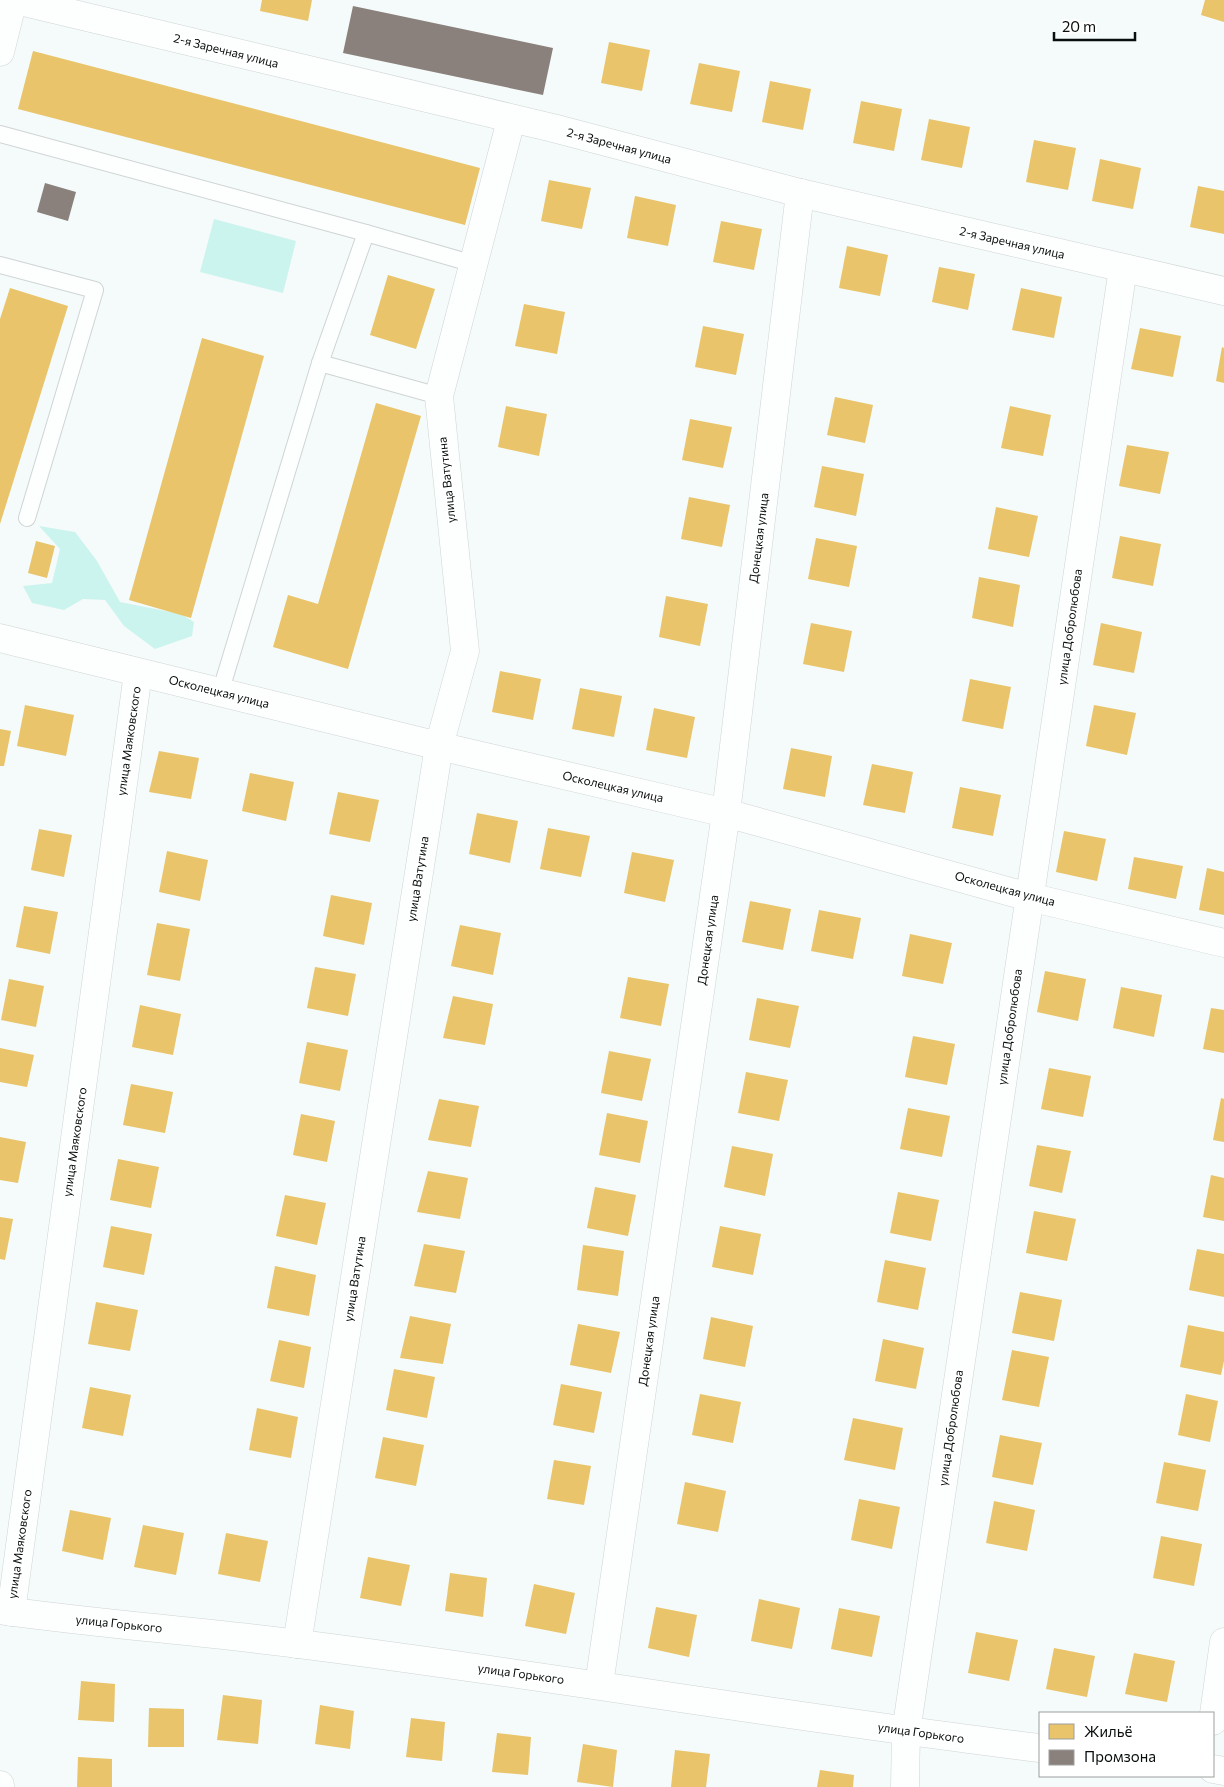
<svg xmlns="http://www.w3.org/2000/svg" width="1224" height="1787" font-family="Commissioner,sans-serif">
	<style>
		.green { fill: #ccf4ee }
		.homes { fill: #e9c46a }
		.industry { fill: #8a817c }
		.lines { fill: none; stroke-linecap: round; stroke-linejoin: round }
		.service-casing { stroke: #cfd5d4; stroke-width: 18 }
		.minor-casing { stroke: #cfd5d4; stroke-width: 29 }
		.tertiary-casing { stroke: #cfd5d4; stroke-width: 29 }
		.service { stroke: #fdfefe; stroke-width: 16 }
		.minor { stroke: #fdfefe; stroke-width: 28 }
		.tertiary { stroke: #fdfefe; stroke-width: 28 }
		.labels { text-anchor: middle; stroke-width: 5; stroke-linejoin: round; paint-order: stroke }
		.street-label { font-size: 12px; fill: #090d0d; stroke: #fff }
	</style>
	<rect width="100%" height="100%" fill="#f4fbfa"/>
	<g class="green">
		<polygon points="214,219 296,241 283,293 200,272"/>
		<polygon points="39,526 75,532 97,561 120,602 181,614 194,622 192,636 155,649 124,626 105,600 83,599 64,610 32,603 23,586 52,583 60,549"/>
	</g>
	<g class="homes">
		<polygon points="262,0 312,0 308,21 260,11"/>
		<polygon points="1205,0 1224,0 1224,22 1201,15"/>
		<polygon points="609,42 650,50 642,91 601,83"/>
		<polygon points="33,51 480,168 465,225 18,109"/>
		<polygon points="699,63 740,71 732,112 690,104"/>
		<polygon points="770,81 811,89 803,130 762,122"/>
		<polygon points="861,101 902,109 894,151 853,143"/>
		<polygon points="929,119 970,127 962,168 921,160"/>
		<polygon points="1034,140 1076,148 1068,190 1026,182"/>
		<polygon points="1100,159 1141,168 1133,209 1092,201"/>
		<polygon points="549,180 591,188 582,229 541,221"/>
		<polygon points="1198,186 1224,191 1224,234 1190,227"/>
		<polygon points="635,196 676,205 668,246 627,238"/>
		<polygon points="721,221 762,229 754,270 713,262"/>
		<polygon points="847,246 888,255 880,296 839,288"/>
		<polygon points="939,267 975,274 968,310 932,302"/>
		<polygon points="388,275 435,289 416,349 370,335"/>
		<polygon points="10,288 68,306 0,524 0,319"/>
		<polygon points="1021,288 1062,297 1054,338 1012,330"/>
		<polygon points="524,304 565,312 557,354 515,346"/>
		<polygon points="703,326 744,334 736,375 695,367"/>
		<polygon points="1140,328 1181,336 1173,377 1131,369"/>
		<polygon points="202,338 264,356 191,618 129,600"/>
		<polygon points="1222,347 1224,348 1224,383 1216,381"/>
		<polygon points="835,397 873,405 865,443 827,435"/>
		<polygon points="376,403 421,416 348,669 273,647 288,595 318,604"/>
		<polygon points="506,406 547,414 539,456 498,447"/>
		<polygon points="1010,406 1051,415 1043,456 1001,448"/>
		<polygon points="690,419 732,427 723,468 682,460"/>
		<polygon points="1127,445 1169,452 1160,494 1119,486"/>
		<polygon points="822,466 864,474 856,516 814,507"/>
		<polygon points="689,497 730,505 722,547 681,539"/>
		<polygon points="996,507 1038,516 1029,557 988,549"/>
		<polygon points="1120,536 1161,544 1153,586 1112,578"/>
		<polygon points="816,538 857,546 849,587 808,579"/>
		<polygon points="36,541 55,546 47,578 28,573"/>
		<polygon points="979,577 1020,585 1013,627 972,618"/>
		<polygon points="666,596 708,604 700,646 659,637"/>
		<polygon points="811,623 852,631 844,672 803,664"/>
		<polygon points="1101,623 1142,632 1134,673 1093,665"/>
		<polygon points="500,671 541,679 533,720 492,712"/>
		<polygon points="970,679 1011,687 1003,729 962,721"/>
		<polygon points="580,688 622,696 614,737 572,729"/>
		<polygon points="25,705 74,715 66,756 17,746"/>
		<polygon points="1094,705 1136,713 1127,755 1086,746"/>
		<polygon points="654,708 695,717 687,758 646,750"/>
		<polygon points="0,729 11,731 4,766 0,766"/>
		<polygon points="791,748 832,756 825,797 783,789"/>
		<polygon points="159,751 199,758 191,799 149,792"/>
		<polygon points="872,764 913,772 905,813 863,805"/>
		<polygon points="250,773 294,782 286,821 242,811"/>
		<polygon points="960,787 1001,795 993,836 952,828"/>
		<polygon points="338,792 379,800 370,842 329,834"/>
		<polygon points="477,813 518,821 510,863 469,854"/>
		<polygon points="548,828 590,836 581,877 540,869"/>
		<polygon points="39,829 72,835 64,877 31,870"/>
		<polygon points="1064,831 1106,839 1097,881 1056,872"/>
		<polygon points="167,851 208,860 200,901 159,892"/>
		<polygon points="632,852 674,860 665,902 624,893"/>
		<polygon points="1134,857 1183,866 1176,899 1128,889"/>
		<polygon points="1207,868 1224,872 1224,915 1199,910"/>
		<polygon points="331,895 372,903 364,945 323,936"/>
		<polygon points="750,901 791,909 783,950 742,942"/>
		<polygon points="24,906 58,912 50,954 16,947"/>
		<polygon points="819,910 861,918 853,959 811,951"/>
		<polygon points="157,923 190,929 180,981 147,975"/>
		<polygon points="460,925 501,933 493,975 451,966"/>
		<polygon points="910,934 952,943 943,984 902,976"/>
		<polygon points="315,967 356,974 348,1016 307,1008"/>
		<polygon points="1045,971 1086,979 1078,1021 1037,1012"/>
		<polygon points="628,977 669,984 661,1026 620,1018"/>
		<polygon points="9,979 44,986 36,1027 1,1020"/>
		<polygon points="1121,987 1162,995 1154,1037 1113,1028"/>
		<polygon points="453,996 493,1004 485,1045 443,1038"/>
		<polygon points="757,998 799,1006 790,1048 749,1040"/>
		<polygon points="140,1005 181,1014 173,1055 132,1047"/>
		<polygon points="1211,1008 1224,1010 1224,1053 1203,1049"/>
		<polygon points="913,1036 955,1044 947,1085 905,1077"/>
		<polygon points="307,1042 348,1050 340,1091 299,1083"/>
		<polygon points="0,1048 34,1055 27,1087 0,1082"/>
		<polygon points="609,1051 651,1059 642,1101 601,1093"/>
		<polygon points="1049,1068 1091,1076 1083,1117 1041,1109"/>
		<polygon points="746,1072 788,1080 779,1121 738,1113"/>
		<polygon points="131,1084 173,1092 165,1133 123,1125"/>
		<polygon points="1221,1098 1224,1099 1224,1142 1213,1140"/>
		<polygon points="439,1099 479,1106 471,1147 428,1140"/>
		<polygon points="908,1108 950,1116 942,1157 900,1149"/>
		<polygon points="607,1113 648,1121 640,1163 599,1155"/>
		<polygon points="301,1114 335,1121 327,1162 293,1155"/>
		<polygon points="0,1137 26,1142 18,1183 0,1180"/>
		<polygon points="1037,1145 1071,1151 1062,1193 1029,1186"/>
		<polygon points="732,1146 773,1154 765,1196 724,1187"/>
		<polygon points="118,1159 159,1167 151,1208 110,1200"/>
		<polygon points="428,1171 468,1178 460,1219 417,1212"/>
		<polygon points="1211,1175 1224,1178 1224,1221 1203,1217"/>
		<polygon points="595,1187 636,1195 628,1236 587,1228"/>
		<polygon points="898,1192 939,1200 931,1241 890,1233"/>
		<polygon points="285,1195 326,1203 317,1245 276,1236"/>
		<polygon points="1034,1211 1076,1219 1067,1261 1026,1253"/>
		<polygon points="0,1217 13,1219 5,1260 0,1259"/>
		<polygon points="111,1226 152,1234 144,1275 103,1267"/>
		<polygon points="720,1226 761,1234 753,1275 712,1267"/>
		<polygon points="424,1244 465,1251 456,1293 414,1286"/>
		<polygon points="583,1245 624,1251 618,1296 577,1290"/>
		<polygon points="1197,1249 1224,1254 1224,1297 1189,1290"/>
		<polygon points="885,1260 926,1268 918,1310 877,1302"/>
		<polygon points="275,1266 316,1275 309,1316 267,1308"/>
		<polygon points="1020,1292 1062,1300 1054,1341 1012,1333"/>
		<polygon points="96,1302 138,1310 130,1351 88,1344"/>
		<polygon points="410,1316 451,1324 443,1364 400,1358"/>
		<polygon points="711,1317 753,1326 745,1367 703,1359"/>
		<polygon points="578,1324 620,1332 611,1373 570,1365"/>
		<polygon points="1188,1325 1224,1332 1224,1361 1221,1375 1180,1367"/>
		<polygon points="883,1339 924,1348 916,1389 875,1381"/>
		<polygon points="279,1340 311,1347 304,1388 270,1381"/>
		<polygon points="1012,1350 1049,1357 1039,1407 1002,1400"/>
		<polygon points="394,1369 435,1377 427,1418 386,1410"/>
		<polygon points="561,1384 602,1392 594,1433 553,1425"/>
		<polygon points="90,1387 131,1395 123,1436 82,1428"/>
		<polygon points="700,1394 741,1402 733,1443 692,1435"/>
		<polygon points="1186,1394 1218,1401 1210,1442 1178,1435"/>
		<polygon points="257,1408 298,1417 291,1458 249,1450"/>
		<polygon points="853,1418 903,1428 895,1470 844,1460"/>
		<polygon points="1000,1435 1042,1443 1033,1485 992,1477"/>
		<polygon points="383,1437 424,1445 416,1486 375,1478"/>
		<polygon points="554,1460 591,1466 584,1505 547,1499"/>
		<polygon points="1164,1462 1206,1470 1198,1511 1156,1503"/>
		<polygon points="685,1482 726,1491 718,1532 677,1524"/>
		<polygon points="859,1499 900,1507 892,1549 851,1540"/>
		<polygon points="994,1501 1035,1510 1027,1551 986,1543"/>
		<polygon points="70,1510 111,1518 103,1560 62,1551"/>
		<polygon points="143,1525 184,1533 176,1575 134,1567"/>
		<polygon points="226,1533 268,1541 260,1582 218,1574"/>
		<polygon points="1161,1536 1202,1544 1194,1586 1153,1578"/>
		<polygon points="368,1557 410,1565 401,1606 360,1598"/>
		<polygon points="450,1573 487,1578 483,1617 445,1611"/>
		<polygon points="534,1584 575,1593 566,1634 525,1626"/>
		<polygon points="759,1599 800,1608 792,1649 751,1641"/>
		<polygon points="656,1607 697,1615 689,1657 648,1648"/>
		<polygon points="839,1608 880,1616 872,1657 831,1649"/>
		<polygon points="976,1632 1018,1640 1009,1681 968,1673"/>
		<polygon points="1054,1648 1095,1656 1087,1697 1046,1689"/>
		<polygon points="1134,1653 1175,1661 1167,1702 1125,1694"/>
		<polygon points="81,1681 115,1684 114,1722 78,1720"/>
		<polygon points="223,1695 262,1700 258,1744 217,1740"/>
		<polygon points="320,1705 354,1711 350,1749 315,1744"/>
		<polygon points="149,1708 184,1709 184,1747 148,1747"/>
		<polygon points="411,1718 445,1722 442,1761 406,1757"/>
		<polygon points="497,1733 531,1737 528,1775 492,1772"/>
		<polygon points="583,1744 617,1750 613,1787 577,1782"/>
		<polygon points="675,1750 710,1754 706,1787 671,1787"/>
		<polygon points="78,1757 112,1759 112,1787 77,1787"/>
		<polygon points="820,1770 854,1775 853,1787 817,1787"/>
	</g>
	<g class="industry">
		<polygon points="353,6 553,48 543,95 343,53"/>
		<polygon points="45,183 76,192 68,221 37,212"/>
	</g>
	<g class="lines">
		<g class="service-casing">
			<g id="service">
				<polyline points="0,134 366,233"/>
				<polyline points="0,265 95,290 27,518"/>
				<polyline points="320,363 439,396"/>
				<polyline points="220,693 320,363 366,233 474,264"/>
			</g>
		</g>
		<g class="minor-casing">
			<g id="minor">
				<polyline points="15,0 553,128 800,193 1224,291"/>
				<polyline points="0,52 13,0"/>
				<polyline points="0,638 439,746 726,813 1029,897 1224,943"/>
				<polyline points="11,1612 138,673"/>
				<polyline points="297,1644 439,746 465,651 439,396 511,120"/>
				<polyline points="599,1685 726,813 800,193"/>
				<polyline points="1213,1721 1224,1642"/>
				<polyline points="905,1787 906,1732 1123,268"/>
			</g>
		</g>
		<g class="tertiary-casing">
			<g id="tertiary">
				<path d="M0,1610C99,1624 199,1631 299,1644C546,1675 792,1718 1040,1748"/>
				<polyline points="1213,1769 1224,1771"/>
				<polyline points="0,1785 0,1787"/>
			</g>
		</g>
		<use href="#service" class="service"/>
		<use href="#minor" class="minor"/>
		<use href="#tertiary" class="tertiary"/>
	</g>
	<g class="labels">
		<g class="street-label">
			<text transform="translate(226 51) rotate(14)" y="4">2-я Заречная улица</text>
			<text transform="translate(619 146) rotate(15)" y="4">2-я Заречная улица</text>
			<text transform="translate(1012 243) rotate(13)" y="4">2-я Заречная улица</text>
			<text transform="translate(447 480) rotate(-96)" y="4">улица Ватутина</text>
			<text transform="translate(759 538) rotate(-83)" y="4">Донецкая улица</text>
			<text transform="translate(1070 627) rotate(-82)" y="4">улица Добролюбова</text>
			<text transform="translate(219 692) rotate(14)" y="4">Осколецкая улица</text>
			<text transform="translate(129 741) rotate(-82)" y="4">улица Маяковского</text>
			<text transform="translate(613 787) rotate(13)" y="4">Осколецкая улица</text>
			<text transform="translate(418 879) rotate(-81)" y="4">улица Ватутина</text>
			<text transform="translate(1005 889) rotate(15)" y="4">Осколецкая улица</text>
			<text transform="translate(708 940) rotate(-82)" y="4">Донецкая улица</text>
			<text transform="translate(1010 1027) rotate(-82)" y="4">улица Добролюбова</text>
			<text transform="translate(75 1142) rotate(-82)" y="4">улица Маяковского</text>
			<text transform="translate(355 1279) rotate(-81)" y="4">улица Ватутина</text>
			<text transform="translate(649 1341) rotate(-82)" y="4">Донецкая улица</text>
			<text transform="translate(951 1428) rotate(-82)" y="4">улица Добролюбова</text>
			<text transform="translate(20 1544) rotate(-82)" y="4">улица Маяковского</text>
			<text transform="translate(119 1624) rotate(6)" y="4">улица Горького</text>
			<text transform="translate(521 1674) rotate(8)" y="4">улица Горького</text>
			<text transform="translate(921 1733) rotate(8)" y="4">улица Горького</text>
		</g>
	</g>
	<rect x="1039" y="1712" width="175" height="65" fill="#ffffff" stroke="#9d9e9e"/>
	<rect x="1049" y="1724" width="25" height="15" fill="#e9c46a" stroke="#9d9e9e"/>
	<text x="1084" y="1737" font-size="15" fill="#090d0d">Жильё</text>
	<rect x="1049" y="1750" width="25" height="15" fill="#8a817c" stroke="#9d9e9e"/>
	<text x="1084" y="1762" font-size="15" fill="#090d0d">Промзона</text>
	<path d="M1054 32v8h81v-8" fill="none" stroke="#090d0d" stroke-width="2.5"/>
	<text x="1062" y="32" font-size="15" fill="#090d0d" stroke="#ffffff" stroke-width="4" paint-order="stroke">20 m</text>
</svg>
